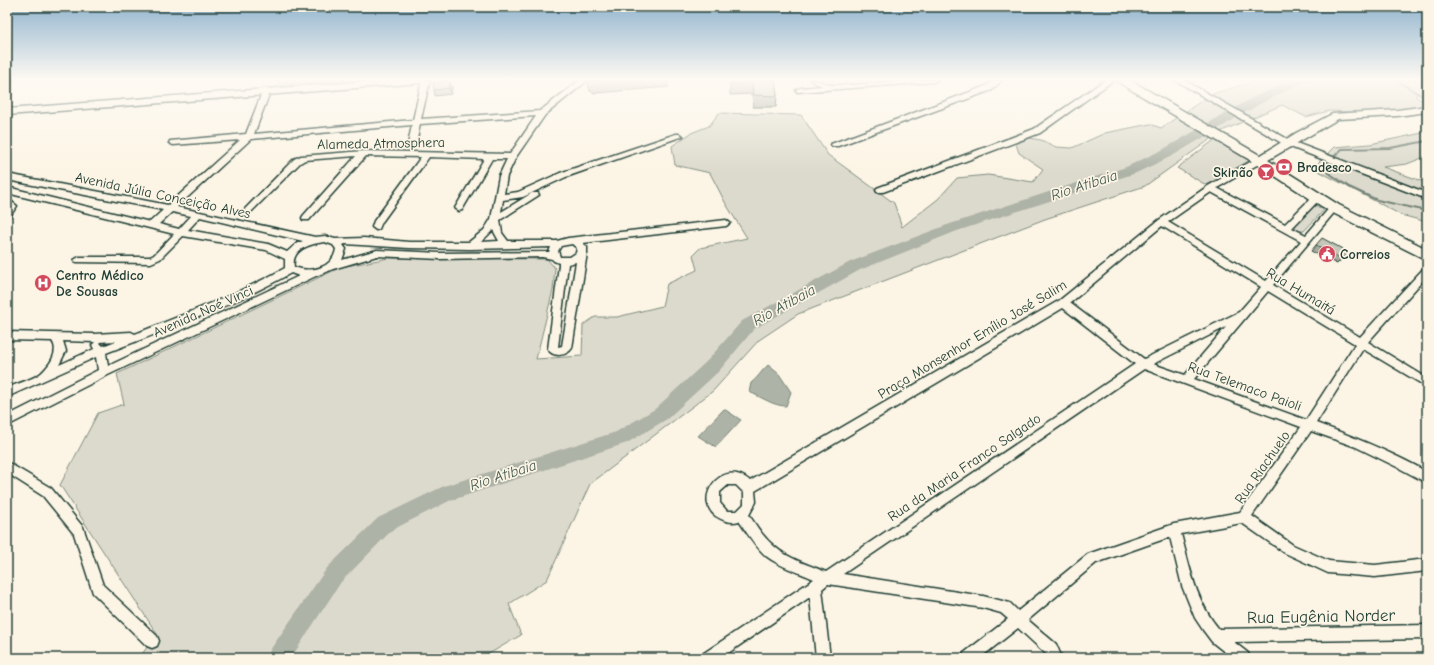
<svg xmlns="http://www.w3.org/2000/svg" width="1434" height="665" font-family="'Comic Neue',sans-serif">
	<style>
		.green { fill: #dcdacc; stroke: #7e8c80 }
		.water { fill: #aeb3a7; stroke: #758479 }
		.lines { fill: none; stroke-linecap: round; stroke-linejoin: round }
		.stream { stroke: #758479; stroke-width: 2 }
		.river { fill: #aeb3a7; fill-rule: evenodd }
		.street-casing { stroke: #1f3d34; stroke-width: 3 }
		.secondary-casing { stroke: #1f3d34; stroke-width: 3 }
		.primary-casing { stroke: #1f3d34; stroke-width: 3 }
		.street { fill: #fcf5e5; fill-rule: evenodd }
		.secondary { fill: #fcf5e5; fill-rule: evenodd }
		.primary { fill: #fcf5e5; fill-rule: evenodd }
		.wall { fill: #a9ab9f; stroke: #1f3d34 }
		.shaded-wall { fill: #8a8b82; stroke: #1f3d34 }
		.building { fill: #c5c7b9; stroke: #1f3d34 }
		.labels { text-anchor: middle; stroke-width: 3.5; stroke-linejoin: round; paint-order: stroke }
		.street-label { font-size: 14px; fill: #1f3d34; stroke: #fcf5e5 }
		.poi-label { font-size: 14px; font-weight: bold; fill: #1f3d34; stroke: #fcf5e5; text-anchor: start }
		.water-label { font-size: 15px; font-style: italic; fill: #435a51; stroke: #fcf5e5 }
		.near-street-label { font-size: 17px; fill: #1f3d34; stroke: #fcf5e5 }
	</style>
	<rect width="100%" height="100%" fill="#fcf5e5"/>
	<filter id="ink" filterUnits="userSpaceOnUse"><feTurbulence type="fractalNoise" baseFrequency=".025" numOctaves="2"/><feDisplacementMap in="SourceGraphic" scale="8" xChannelSelector="R" yChannelSelector="G"/><feConvolveMatrix kernelMatrix="1 2 1 2 8 2 1 2 1" color-interpolation-filters="sRGB"/></filter>
	<g filter="url(#ink)">
		<g class="green">
			<polygon points="273,80 349,80 280,85"/>
			<polygon points="1259,80 1427,80 1427,87 1415,96 1427,104 1427,106 1397,111 1358,112 1329,111 1306,117 1282,105 1222,131 1145,186 1045,219 798,314 759,340 713,391 590,484 547,580 509,604 521,635 482,658 139,658 157,634 60,485 98,413 124,404 117,374 341,267 389,258 547,259 555,268 553,290 536,359 582,356 583,325 595,317 617,317 662,306 667,284 697,270 693,255 700,248 747,238 726,204 710,173 675,165 672,146 691,133 709,126 719,113 801,115 828,155 894,203 902,227 938,199 957,178 988,175 1033,182 1043,169 1019,153 1016,144 1029,138 1041,140 1056,147 1072,148 1105,133 1150,124 1161,128 1212,94"/>
			<polygon points="1427,132 1427,156 1407,164 1383,167 1427,183 1427,222 1401,215 1313,168 1334,147 1370,144"/>
			<polygon points="1217,138 1252,159 1206,185 1177,168"/>
			<polygon points="1315,205 1324,210 1304,231 1296,231 1295,226"/>
		</g>
		<g class="water">
			<path d="M768,365L779,374L791,392L786,406C773,406 762,397 749,392L751,383C758,378 761,371 768,365Z"/>
			<polygon points="724,409 741,420 716,447 698,436"/>
		</g>
		<g class="lines">
			<g class="stream">
				<polyline points="1396,80 1427,99"/>
				<polyline points="1427,141 1390,148 1342,149 1325,165 1326,171 1349,187 1377,200 1427,211"/>
			</g>
			<polygon class="river" points="1291,80 1306,80 1304,82 1260,104 1172,156 1136,173 957,231 860,270 754,329 719,371 667,419 627,443 449,501 392,530 341,582 291,658 267,658 270,650 327,568 378,518 444,486 616,432 655,409 707,361 742,321 850,262 947,225 1126,167 1162,150 1252,98"/>
			<g class="street-casing">
				<g id="street">
					<polygon points="7,80 14,80 10,86 7,86"/>
					<path d="M422,80H430L421,119L540,111L580,80H588L545,115L516,157L507,176L504,194L518,192L560,173L676,134H679L683,136L566,177L523,197L503,200L501,212L532,193H538L539,195L500,220L502,233L508,241H557L568,238L726,220L730,223L726,226L583,243L587,247V253L572,348C567,356 553,358 548,349L559,265V263L554,261L552,259L542,257L440,259L377,256L333,269L316,276L108,375L7,426V416L98,370L96,357L7,397V388C16,384 33,379 40,374C49,366 60,352 52,341L7,340V332L94,334L131,332L135,334C186,314 238,294 285,268V259L266,250L183,236L160,259L151,263L76,262L74,260L79,257H150L154,255L174,234L7,193V187L150,222L163,210L7,180V174L168,205L240,140L173,145L169,143L170,141L246,134L263,90H269L270,92L254,134L413,120ZM536,116L510,154L364,151L301,156L294,159L244,210L248,213L251,212L300,163L305,160L356,156L303,216L302,218L303,220H309L366,156L421,157L374,221L372,227L376,230L379,229L382,222L429,157L484,159L455,208L459,211L462,210L492,159H507L499,176L491,219L484,230L469,242H409L364,238L335,239L325,236L315,237L177,207L251,139L412,125L408,144L412,146L416,144L420,124ZM172,212L191,216L179,229L159,224ZM200,217L303,241L296,244L287,252L268,244L188,230ZM493,230L499,241L481,242ZM325,242L333,245L336,249C333,269 310,273 294,267C291,249 310,244 325,242ZM345,244L409,248L470,249L551,247L549,252L440,253L377,250L342,260L346,249L343,245ZM572,244L577,248L576,253L570,257H560L558,251L561,246ZM576,262L562,346L558,347L568,264ZM291,273L299,276L108,366L106,353C168,329 233,306 291,273ZM63,341L95,342L92,345L94,349L59,365L66,351ZM116,341L103,346L99,342Z"/>
					<path d="M810,80C821,79 826,85 834,85C869,86 903,78 938,80L934,82L797,92L796,90L800,88L822,86Z"/>
					<polygon points="994,80 1002,80 992,90 838,146 832,146 831,144 986,86"/>
					<polygon points="1105,80 1114,80 1040,133 883,192 877,192 876,190 877,188 1034,129"/>
					<polygon points="1175,80 1184,80 1291,141 1427,193 1427,199 1285,145"/>
					<path d="M1259,157L1263,160L1262,162L1217,188L1285,224L1314,195H1320L1321,197L1320,199L1292,228L1306,235L1331,206L1334,205L1338,208L1273,285L1360,337L1424,268L1427,267V276L1368,342L1427,378V387L1363,349L1316,423C1354,437 1392,452 1427,472V483L1399,468L1356,447L1311,431L1252,516L1293,545L1329,561L1375,565L1427,559V571L1375,577L1328,573L1285,553L1242,523L1181,534C1190,568 1196,602 1219,629L1427,625V639L1234,642L1248,653L1250,658H1232L1212,642L1203,630L1195,618L1182,586L1170,537L1096,563L1028,620L1056,644L1062,658H1048L1046,654L1018,628L980,658H962L964,653L1008,619L1001,613L983,608L828,584L822,589L830,658H816L810,597L721,658H702L704,653L814,579C799,572 780,567 766,556C755,546 747,533 739,521C733,523 727,522 721,519C689,505 720,455 750,481L1060,300L1159,220L1208,186ZM1211,192L1301,241L1266,281L1168,222ZM1162,226L1261,287L1239,312L1144,359L1070,303ZM1268,291L1355,344L1306,420L1194,379ZM1063,308L1135,364L826,572C809,565 789,559 775,547C764,538 757,527 749,515L756,502L755,491ZM1226,327L1185,375L1153,364ZM1144,369L1301,427L1240,512L1174,524L1088,554L1018,611L1010,603L983,596L843,574ZM728,485H736L744,493V504L737,511H727L720,503V492Z"/>
					<polygon points="7,198 17,206 10,216 7,217"/>
					<polygon points="7,462 51,488 83,527 103,585 157,636 159,641 157,646 152,648 147,646 93,593 74,534 43,496 7,473"/>
				</g>
			</g>
			<g class="secondary-casing">
				<polygon id="secondary" points="1427,106 1427,112 1397,116 1338,119 1263,163 1255,163 1253,160 1296,133 1332,114 1397,110"/>
			</g>
			<g class="primary-casing">
				<g id="primary">
					<polygon points="381,80 426,80 421,83 7,115 7,109"/>
					<polygon points="1117,80 1130,80 1263,157 1339,205 1427,249 1427,260 1329,211 1255,163 1118,82"/>
				</g>
			</g>
			<use href="#street" class="street"/>
			<use href="#secondary" class="secondary"/>
			<use href="#primary" class="primary"/>
		</g>
		<g class="wall">
			<polygon points="588,80 668,80 668,87 595,93 590,91 589,88"/>
			<polygon points="730,80 775,80 777,96 776,107 753,107 752,94 730,95"/>
			<polygon points="452,87 451,94 435,96 434,90"/>
			<polygon points="1316,245 1348,252 1337,264 1311,251"/>
		</g>
		<polygon class="shaded-wall" points="450,81 452,87 451,94 449,88"/>
		<g class="building">
			<polygon points="589,80 616,80 593,81"/>
			<polygon points="730,80 775,80 777,96 753,95 752,83 730,84"/>
			<polygon points="450,81 449,88 434,90 433,83"/>
			<polygon points="1322,238 1348,252 1342,259 1316,245"/>
		</g>
	</g>
	<linearGradient id="sky" x2="0" y2="1"><stop stop-color="#91b4ce"/><stop offset="0.46" stop-color="#fefaf3"/><stop offset="1" stop-color="#fefaf3" stop-opacity="0"/></linearGradient>
	<rect width="1434" height="173" fill="url(#sky)"/>
	<defs>
		<g id="bank-disc" transform="scale(0.9)"><circle r="9.5" fill="#d1495b" stroke="#fcf5e5"/><path d="M-6-4H6V4H-6ZM0-2.3a2.3 2.3 0 1 0 0 4.6a2.3 2.3 0 1 0 0-4.6Z" fill="#fff"/></g>
		<g id="bar-disc" transform="scale(0.9)"><circle r="9.5" fill="#d1495b" stroke="#fcf5e5"/><path d="M-6-5H6L.8 .8V4.5H3.5V6h-7V4.5H-.8V.8Z" fill="#fff"/></g>
		<g id="civic-disc" transform="scale(0.9)"><circle r="9.5" fill="#d1495b" stroke="#fcf5e5"/><path d="M-.6-6.5H3V-4.5H.6V-3L4-1V1h2V6H-6V1h2V-1L-.6-3ZM-1.2 2.5V6h2.4V2.5Z" fill="#fff"/></g>
		<g id="hospital-disc" transform="scale(0.9)"><circle r="9.5" fill="#d1495b" stroke="#fcf5e5"/><path d="M-5-5h3v3.5h4V-5h3V5h-3V1.5h-4V5h-3Z" fill="#fff"/></g>
	</defs>
	<g fill-rule="evenodd">
		<use href="#bank-disc" x="1284" y="167"/>
		<use href="#bar-disc" x="1266" y="172"/>
		<use href="#civic-disc" x="1327" y="254"/>
		<use href="#hospital-disc" x="43" y="283"/>
	</g>
	<g class="labels">
		<g class="street-label">
			<text transform="translate(381 143) rotate(-1)" y="5">Alameda Atmosphera</text>
			<text transform="translate(163 195) rotate(12)" y="5">Avenida Júlia Conceição Alves</text>
			<text transform="translate(1301 291) rotate(31)" y="5">Rua Humaitá</text>
			<text transform="translate(203 311) rotate(-24)" y="5">Avenida Noé Vinci</text>
			<text transform="translate(972 339) rotate(-31)" y="5">Praça Monsenhor Emílio José Salim</text>
			<text transform="translate(1245 386) rotate(20)" y="5">Rua Telemaco Paioli</text>
			<text transform="translate(964 467) rotate(-34)" y="5">Rua da Maria Franco Salgado</text>
			<text transform="translate(1262 467) rotate(-55)" y="5">Rua Riachuelo</text>
		</g>
		<g class="poi-label">
			<text x="1297" y="172">Bradesco</text>
			<text x="1253" y="177" text-anchor="end">Skinão</text>
			<text x="1340" y="259">Correios</text>
			<text x="56" y="280">Centro Médico<tspan x="56" dy="16">De Sousas</tspan></text>
		</g>
		<g class="water-label">
			<text transform="translate(1084 185) rotate(-18)" y="5">Rio Atibaia</text>
			<text transform="translate(784 305) rotate(-29)" y="5">Rio Atibaia</text>
			<text transform="translate(503 475) rotate(-18)" y="5">Rio Atibaia</text>
		</g>
		<g class="near-street-label">
			<text transform="translate(1321 616) rotate(-1)" y="6">Rua Eugênia Norder</text>
		</g>
	</g>
	<rect width="1434" height="665" fill="none" stroke="#fcf5e5" stroke-width="24"/>
	<rect x="12" y="12" width="1410" height="641" fill="none" stroke="#1f3d34" stroke-width="1.5" filter="url(#ink)"/>
</svg>
